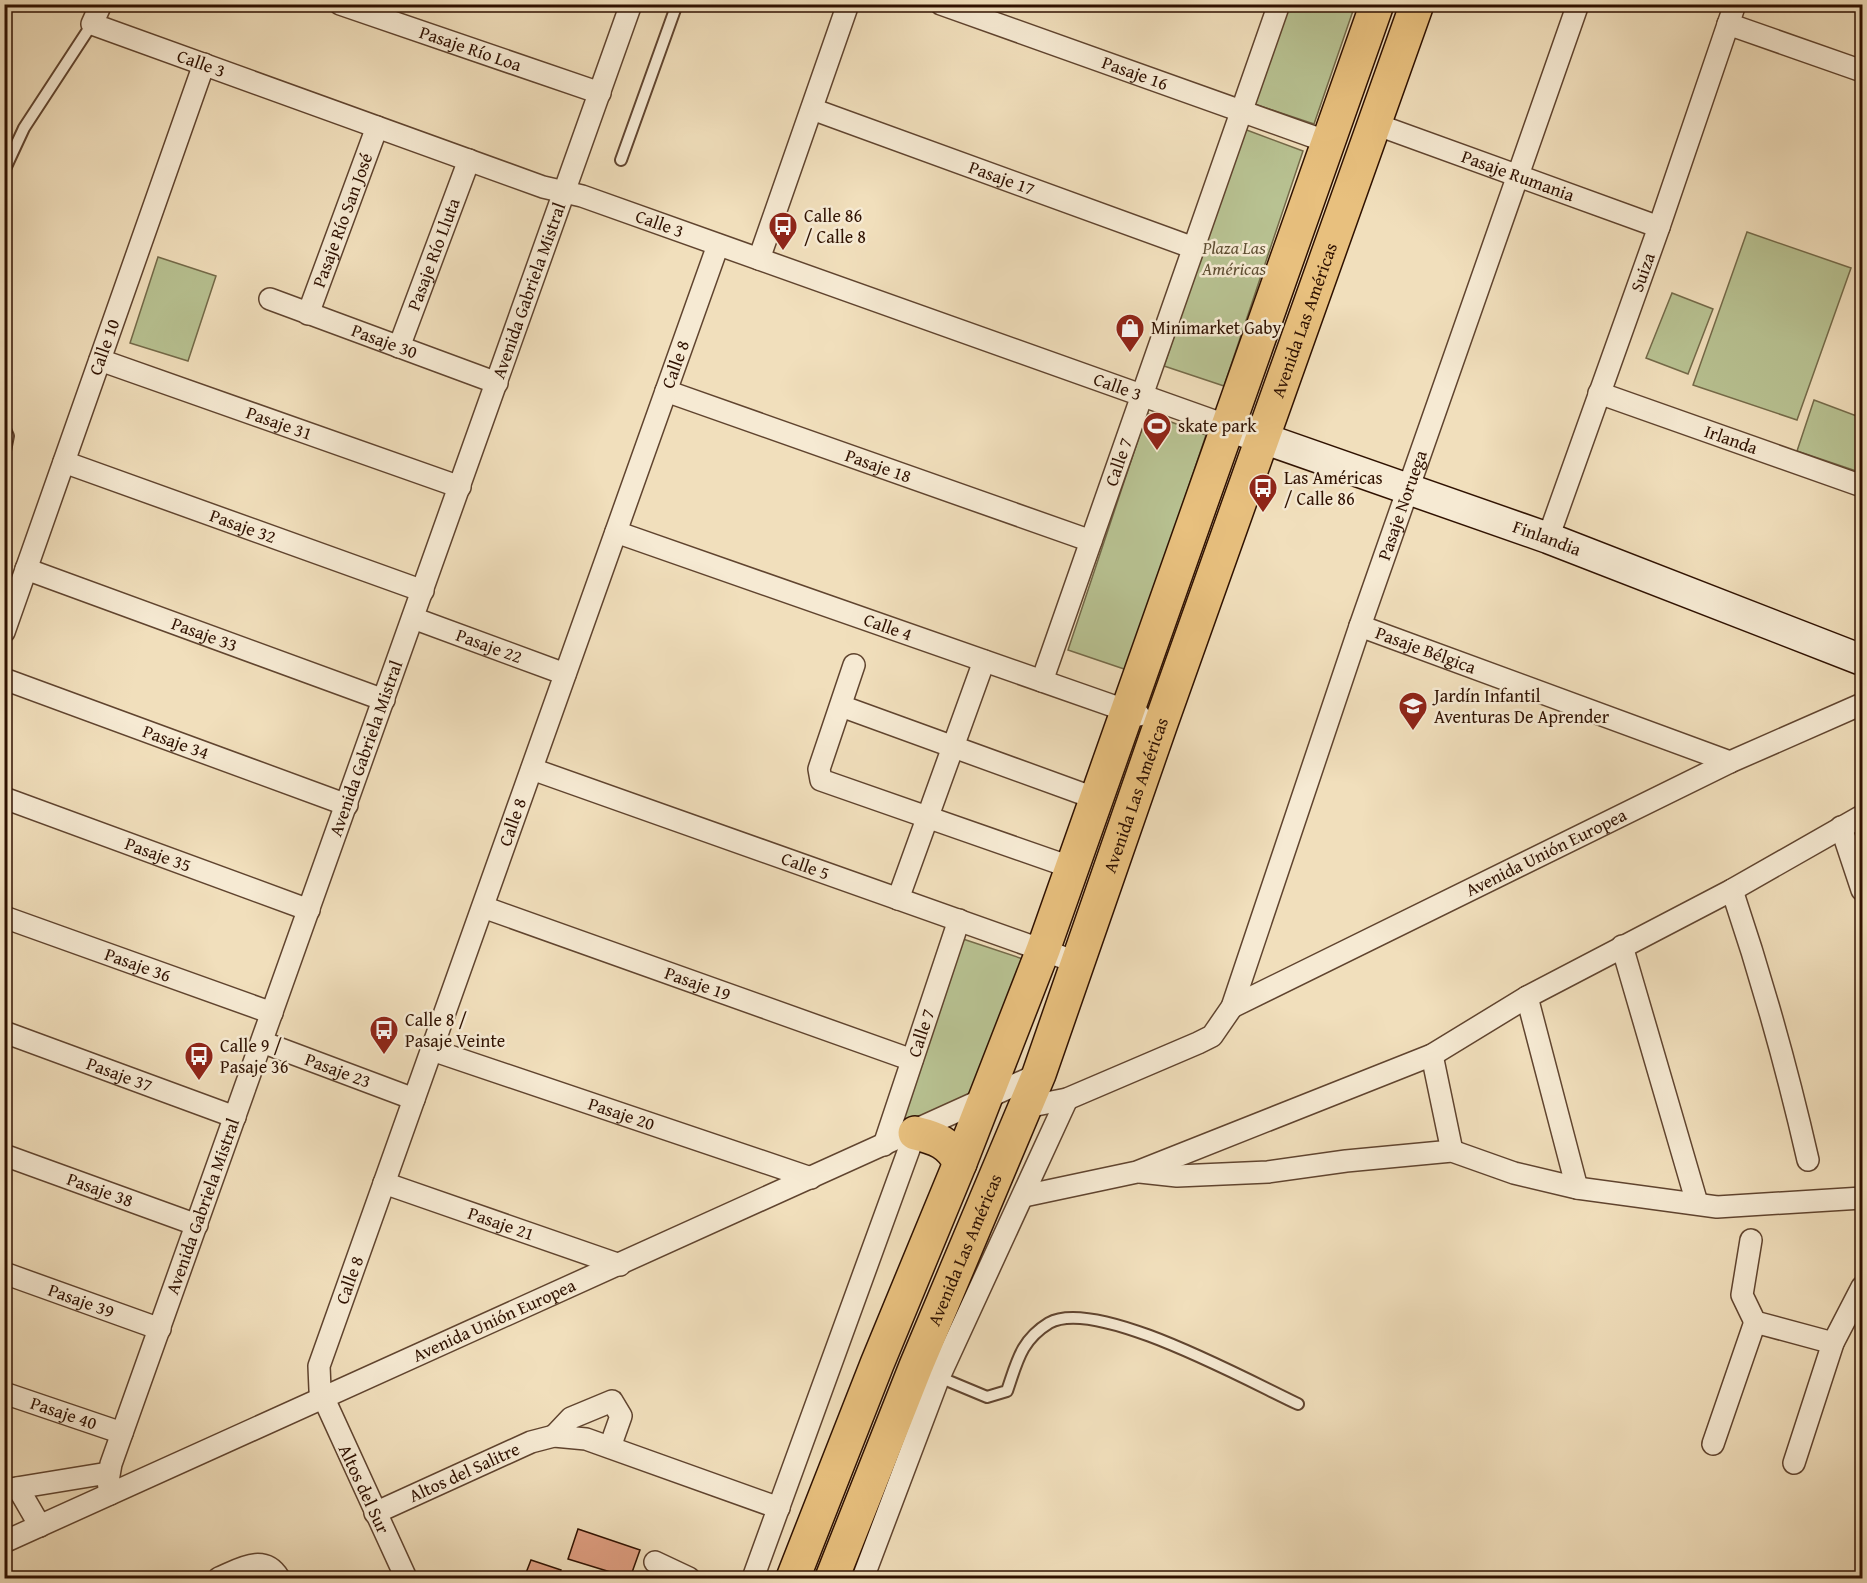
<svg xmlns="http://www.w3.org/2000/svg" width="1867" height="1583" font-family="'Gentium Book Plus',serif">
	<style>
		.green { fill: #b8c292; stroke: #746a49; stroke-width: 1.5 }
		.building { fill: #e09f82; stroke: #2f1100; stroke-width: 1.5 }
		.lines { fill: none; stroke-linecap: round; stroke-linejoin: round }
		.lane-casing { stroke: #60442f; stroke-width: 14 }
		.street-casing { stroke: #60442f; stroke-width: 24 }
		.secondary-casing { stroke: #2f1100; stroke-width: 33 }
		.primary-casing { stroke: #2f1100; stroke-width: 36 }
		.lane { stroke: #f6ead3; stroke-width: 10 }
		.street { stroke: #f6ead3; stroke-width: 21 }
		.secondary { stroke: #f6ead3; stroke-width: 30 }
		.primary { stroke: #e8c07e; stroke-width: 33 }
		.labels { text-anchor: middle; stroke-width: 5; stroke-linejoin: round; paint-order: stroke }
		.street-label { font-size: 18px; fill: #2f1100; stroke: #f6ead3 }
		.poi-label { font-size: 18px; fill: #2f1100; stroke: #f6ead3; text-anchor: start }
		.park-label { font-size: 18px; font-style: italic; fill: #5f4f33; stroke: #f6ead3 }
	</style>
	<rect width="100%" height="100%" fill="#f1dfbc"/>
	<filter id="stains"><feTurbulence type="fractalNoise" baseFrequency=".00333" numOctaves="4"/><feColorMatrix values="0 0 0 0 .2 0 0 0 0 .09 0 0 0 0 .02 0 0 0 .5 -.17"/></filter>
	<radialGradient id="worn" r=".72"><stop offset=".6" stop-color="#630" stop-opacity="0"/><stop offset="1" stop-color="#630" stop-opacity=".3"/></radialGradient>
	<g class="green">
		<polygon points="1284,5 1355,5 1314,124 1251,103"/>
		<polygon points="1244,129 1303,151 1224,386 1164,366"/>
		<polygon points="1747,232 1851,268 1797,420 1693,385"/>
		<polygon points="158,257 216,276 188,361 130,343"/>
		<polygon points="1672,293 1713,309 1688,374 1646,358"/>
		<polygon points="1814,400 1862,418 1862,473 1797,451"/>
		<polygon points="1147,413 1206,435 1127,670 1068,650"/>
		<polygon points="963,939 1023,959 976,1093 895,1133"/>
	</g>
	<g class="building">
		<polygon points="578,1529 640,1550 630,1578 568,1559"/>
		<polygon points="531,1560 561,1570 558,1578 524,1578"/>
	</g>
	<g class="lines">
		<g class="lane-casing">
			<g id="lane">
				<polyline points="621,160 677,4"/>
				<polyline points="4,171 24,128 92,24"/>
				<polyline points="4,427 8,436 4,456"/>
				<path d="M939,1377L987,1397L1007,1391C1017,1362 1021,1340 1049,1323C1096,1296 1250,1382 1298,1404"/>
			</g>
		</g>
		<g class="street-casing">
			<g id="street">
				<path id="s1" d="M101,4L92,24L543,187L582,196L1228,426"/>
				<path id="s2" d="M340,4L600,93"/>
				<path id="s3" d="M941,4L1328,142"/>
				<polyline points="1728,24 1862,71"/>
				<path id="s4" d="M812,109L1194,248"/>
				<path id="s5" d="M1375,124L1659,227"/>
				<polyline points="759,259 848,4"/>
				<path id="s6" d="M270,299L497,383"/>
				<path id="s7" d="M308,314L377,127"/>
				<path id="s8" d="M399,347L469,160"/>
				<path id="s9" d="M100,360L460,487"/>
				<path id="s10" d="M666,391L1091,541"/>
				<path id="s11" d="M1599,393L1862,486"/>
				<path id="s12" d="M64,462L423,591"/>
				<path id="s13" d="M616,532L1139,715"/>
				<path id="s14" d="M1548,538L1659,227L1735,4"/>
				<path id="s15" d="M26,569L384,700"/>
				<path id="s16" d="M413,618L565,674"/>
				<path id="s17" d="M1360,626L1730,762"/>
				<path id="s18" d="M4,632L204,64"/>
				<polyline points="854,665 819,769 821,780 1073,868"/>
				<path id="s19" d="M4,679L347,805"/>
				<path id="s20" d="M1042,681L1279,4"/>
				<polyline points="841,706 1097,799"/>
				<path id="s21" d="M532,769L1079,963"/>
				<path id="s22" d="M4,798L309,910"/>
				<polyline points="1841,827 1862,890"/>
				<path d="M1732,890C1762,979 1787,1068 1808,1160"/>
				<polyline points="898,899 984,661"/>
				<path id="s23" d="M483,907L912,1060"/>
				<path id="s24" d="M4,917L272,1013"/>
				<polyline points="1622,946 1697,1203"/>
				<polyline points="1527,997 1577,1188"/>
				<path id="s25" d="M1232,1007L1730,762L1862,704"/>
				<path id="s26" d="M4,1032L235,1117"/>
				<path id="s27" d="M262,1042L414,1099"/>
				<path id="s28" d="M432,1050L811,1178"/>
				<polyline points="1432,1055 1452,1151"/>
				<path id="s29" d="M1026,1107L1067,1099L1198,1043L1212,1036L1232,1007L1360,626L1578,4"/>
				<path id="s30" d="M884,1145L959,920"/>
				<path id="s31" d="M4,1155L197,1225"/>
				<polyline points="1140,1172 1177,1176 1268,1172 1346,1161 1452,1151 1514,1173 1577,1188 1717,1207 1862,1198"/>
				<path id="s32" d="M384,1183L620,1265"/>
				<polyline points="1024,1196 1137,1172 1432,1055 1527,997 1732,890 1862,816"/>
				<polyline points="1751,1240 1742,1295 1755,1322 1833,1343"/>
				<path id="s33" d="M4,1273L160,1329"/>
				<path id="s34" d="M4,1393L122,1433"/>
				<polyline points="554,1436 571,1418 612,1401 621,1416 610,1447"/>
				<polyline points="1713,1444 1755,1322"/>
				<polyline points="1794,1463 1833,1343 1862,1287"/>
				<polyline points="18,1488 40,1526"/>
				<polyline points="4,1490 108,1473"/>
				<path id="s35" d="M110,1494L108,1481L111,1464L631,4"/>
				<path id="s36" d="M375,1513L531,1442L554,1436L586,1439L779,1508"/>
				<path id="s37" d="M4,1542L1039,1074"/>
				<polyline points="655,1562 689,1578"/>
				<path d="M219,1578C240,1569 264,1553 279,1578"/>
				<path id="s38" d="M406,1578L320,1390L319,1366L718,245"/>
				<polyline points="753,1578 915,1133"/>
				<polyline points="863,1578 939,1377 1067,1099"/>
			</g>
		</g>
		<g class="secondary-casing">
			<g id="secondary">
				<path id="s39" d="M1228,426L1548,538L1862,660"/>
			</g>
		</g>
		<g class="primary-casing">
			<g id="primary">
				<path d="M915,1133C936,1138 950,1143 960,1163"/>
				<polyline points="793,1578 877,1364 960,1163 1043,950 1377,4"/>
				<path id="s40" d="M832,1578L916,1366L1039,1074L1161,723L1417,4"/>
			</g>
		</g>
		<use href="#lane" class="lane"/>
		<use href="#street" class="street"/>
		<use href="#secondary" class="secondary"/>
		<use href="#primary" class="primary"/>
	</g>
	<defs>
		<g id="bus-pin" transform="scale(1.5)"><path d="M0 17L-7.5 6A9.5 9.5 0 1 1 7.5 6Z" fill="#8f2418" stroke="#f6ead3"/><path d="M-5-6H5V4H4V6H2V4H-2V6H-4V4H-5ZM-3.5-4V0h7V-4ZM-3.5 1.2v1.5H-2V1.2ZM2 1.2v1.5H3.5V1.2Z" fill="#fff"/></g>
		<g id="shop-pin" transform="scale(1.5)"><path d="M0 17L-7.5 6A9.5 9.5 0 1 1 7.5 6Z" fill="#8f2418" stroke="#f6ead3"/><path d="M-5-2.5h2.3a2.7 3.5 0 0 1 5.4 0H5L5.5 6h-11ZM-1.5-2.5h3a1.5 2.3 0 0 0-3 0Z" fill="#fff"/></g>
		<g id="stadium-pin" transform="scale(1.5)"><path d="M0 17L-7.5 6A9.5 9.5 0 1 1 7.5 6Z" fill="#8f2418" stroke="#f6ead3"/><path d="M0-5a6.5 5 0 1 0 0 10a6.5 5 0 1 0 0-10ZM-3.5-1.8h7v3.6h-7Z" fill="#fff"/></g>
		<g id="school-pin" transform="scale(1.5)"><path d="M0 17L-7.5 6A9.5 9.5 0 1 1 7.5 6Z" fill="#8f2418" stroke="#f6ead3"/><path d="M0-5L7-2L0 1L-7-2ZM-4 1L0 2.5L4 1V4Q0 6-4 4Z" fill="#fff"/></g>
	</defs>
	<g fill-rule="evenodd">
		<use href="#bus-pin" x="783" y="226"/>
		<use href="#shop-pin" x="1130" y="328"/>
		<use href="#stadium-pin" x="1157" y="426"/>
		<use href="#bus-pin" x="1263" y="488"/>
		<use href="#school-pin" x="1413" y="706"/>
		<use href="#bus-pin" x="384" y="1030"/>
		<use href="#bus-pin" x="199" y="1056"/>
	</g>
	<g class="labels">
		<g class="street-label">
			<text dy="6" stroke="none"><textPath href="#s2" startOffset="138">Pasaje Río Loa</textPath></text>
			<text dy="6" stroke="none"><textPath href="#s1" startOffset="138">Calle 3</textPath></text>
			<text dy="6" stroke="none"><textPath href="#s3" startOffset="206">Pasaje 16</textPath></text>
			<text dy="6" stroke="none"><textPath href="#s5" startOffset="152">Pasaje Rumania</textPath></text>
			<text dy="6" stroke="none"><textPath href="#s4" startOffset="202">Pasaje 17</textPath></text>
			<text dy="6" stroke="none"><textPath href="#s7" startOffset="100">Pasaje Río San José</textPath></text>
			<text dy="6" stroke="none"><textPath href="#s1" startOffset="624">Calle 3</textPath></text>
			<text dy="6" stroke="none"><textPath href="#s8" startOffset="99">Pasaje Río Lluta</textPath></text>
			<text dy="6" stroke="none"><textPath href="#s14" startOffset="282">Suiza</textPath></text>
			<text dy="6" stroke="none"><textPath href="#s35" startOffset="1276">Avenida Gabriela Mistral</textPath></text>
			<text dy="6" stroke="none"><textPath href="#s40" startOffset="1344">Avenida Las Américas</textPath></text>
			<text dy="6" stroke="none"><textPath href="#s6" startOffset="122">Pasaje 30</textPath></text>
			<text dy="6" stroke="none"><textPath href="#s18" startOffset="302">Calle 10</textPath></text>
			<text dy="6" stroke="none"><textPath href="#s38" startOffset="1294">Calle 8</textPath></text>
			<text dy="6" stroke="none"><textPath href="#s1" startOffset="1110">Calle 3</textPath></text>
			<text dy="6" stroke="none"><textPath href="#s9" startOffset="190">Pasaje 31</textPath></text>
			<text dy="6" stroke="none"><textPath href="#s11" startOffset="140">Irlanda</textPath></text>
			<text dy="6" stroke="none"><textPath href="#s20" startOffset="232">Calle 7</textPath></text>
			<text dy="6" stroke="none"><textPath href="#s10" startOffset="225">Pasaje 18</textPath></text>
			<text dy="6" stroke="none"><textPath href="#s29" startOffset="765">Pasaje Noruega</textPath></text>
			<text dy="6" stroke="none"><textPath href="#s12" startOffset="190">Pasaje 32</textPath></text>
			<text dy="6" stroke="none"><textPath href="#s39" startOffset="338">Finlandia</textPath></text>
			<text dy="6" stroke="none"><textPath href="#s13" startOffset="288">Calle 4</textPath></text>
			<text dy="6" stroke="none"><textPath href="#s15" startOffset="190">Pasaje 33</textPath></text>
			<text dy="6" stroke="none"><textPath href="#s16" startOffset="81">Pasaje 22</textPath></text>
			<text dy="6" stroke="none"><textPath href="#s17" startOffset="70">Pasaje Bélgica</textPath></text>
			<text dy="6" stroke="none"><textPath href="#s19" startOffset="183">Pasaje 34</textPath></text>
			<text dy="6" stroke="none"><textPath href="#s35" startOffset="790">Avenida Gabriela Mistral</textPath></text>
			<text dy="6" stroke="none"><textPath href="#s40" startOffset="840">Avenida Las Américas</textPath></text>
			<text dy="6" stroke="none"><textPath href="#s38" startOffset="808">Calle 8</textPath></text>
			<text dy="6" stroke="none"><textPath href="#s25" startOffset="350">Avenida Unión Europea</textPath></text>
			<text dy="6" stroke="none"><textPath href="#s22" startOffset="164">Pasaje 35</textPath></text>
			<text dy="6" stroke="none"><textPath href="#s21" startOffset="290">Calle 5</textPath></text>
			<text dy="6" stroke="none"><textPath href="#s24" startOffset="142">Pasaje 36</textPath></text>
			<text dy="6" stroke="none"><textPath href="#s23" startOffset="228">Pasaje 19</textPath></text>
			<text dy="6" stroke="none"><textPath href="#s30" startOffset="118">Calle 7</textPath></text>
			<text dy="6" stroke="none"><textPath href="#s27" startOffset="81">Pasaje 23</textPath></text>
			<text dy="6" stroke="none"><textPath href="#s26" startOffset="123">Pasaje 37</textPath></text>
			<text dy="6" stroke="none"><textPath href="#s28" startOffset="200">Pasaje 20</textPath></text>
			<text dy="6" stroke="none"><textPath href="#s31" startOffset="102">Pasaje 38</textPath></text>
			<text dy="6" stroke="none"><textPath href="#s35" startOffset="304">Avenida Gabriela Mistral</textPath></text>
			<text dy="6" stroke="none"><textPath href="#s32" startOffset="124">Pasaje 21</textPath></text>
			<text dy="6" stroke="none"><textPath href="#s40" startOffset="354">Avenida Las Américas</textPath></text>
			<text dy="6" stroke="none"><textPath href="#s38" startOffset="322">Calle 8</textPath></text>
			<text dy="6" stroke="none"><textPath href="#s33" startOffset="82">Pasaje 39</textPath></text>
			<text dy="6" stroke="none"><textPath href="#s37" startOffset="538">Avenida Unión Europea</textPath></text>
			<text dy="6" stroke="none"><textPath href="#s34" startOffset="63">Pasaje 40</textPath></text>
			<text dy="6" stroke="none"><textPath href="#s36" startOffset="98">Altos del Salitre</textPath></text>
			<text transform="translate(364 1489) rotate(65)" y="6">Altos del Sur</text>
		</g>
		<g class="poi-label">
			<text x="804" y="222">Calle 86<tspan x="804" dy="21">/ Calle 8</tspan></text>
			<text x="1151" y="334">Minimarket Gaby</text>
			<text x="1178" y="432">skate park</text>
			<text x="1284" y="484">Las Américas<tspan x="1284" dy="21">/ Calle 86</tspan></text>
			<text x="1434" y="702">Jardín Infantil<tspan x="1434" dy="21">Aventuras De Aprender</tspan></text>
			<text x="405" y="1026">Calle 8 /<tspan x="405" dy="21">Pasaje Veinte</tspan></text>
			<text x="220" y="1052">Calle 9 /<tspan x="220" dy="21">Pasaje 36</tspan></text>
		</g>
		<g class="park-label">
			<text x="1234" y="254">Plaza Las<tspan x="1234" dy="21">Américas</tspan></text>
		</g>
	</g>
	<rect width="1867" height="1583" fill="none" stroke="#f1dfbc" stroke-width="24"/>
	<rect x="6" y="6" width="1855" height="1571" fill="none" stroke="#2f1100" stroke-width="3"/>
	<rect x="12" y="12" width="1843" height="1559" fill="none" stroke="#2f1100" stroke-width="1.5"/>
	<rect width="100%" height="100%" filter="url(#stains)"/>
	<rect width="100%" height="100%" fill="url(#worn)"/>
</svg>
